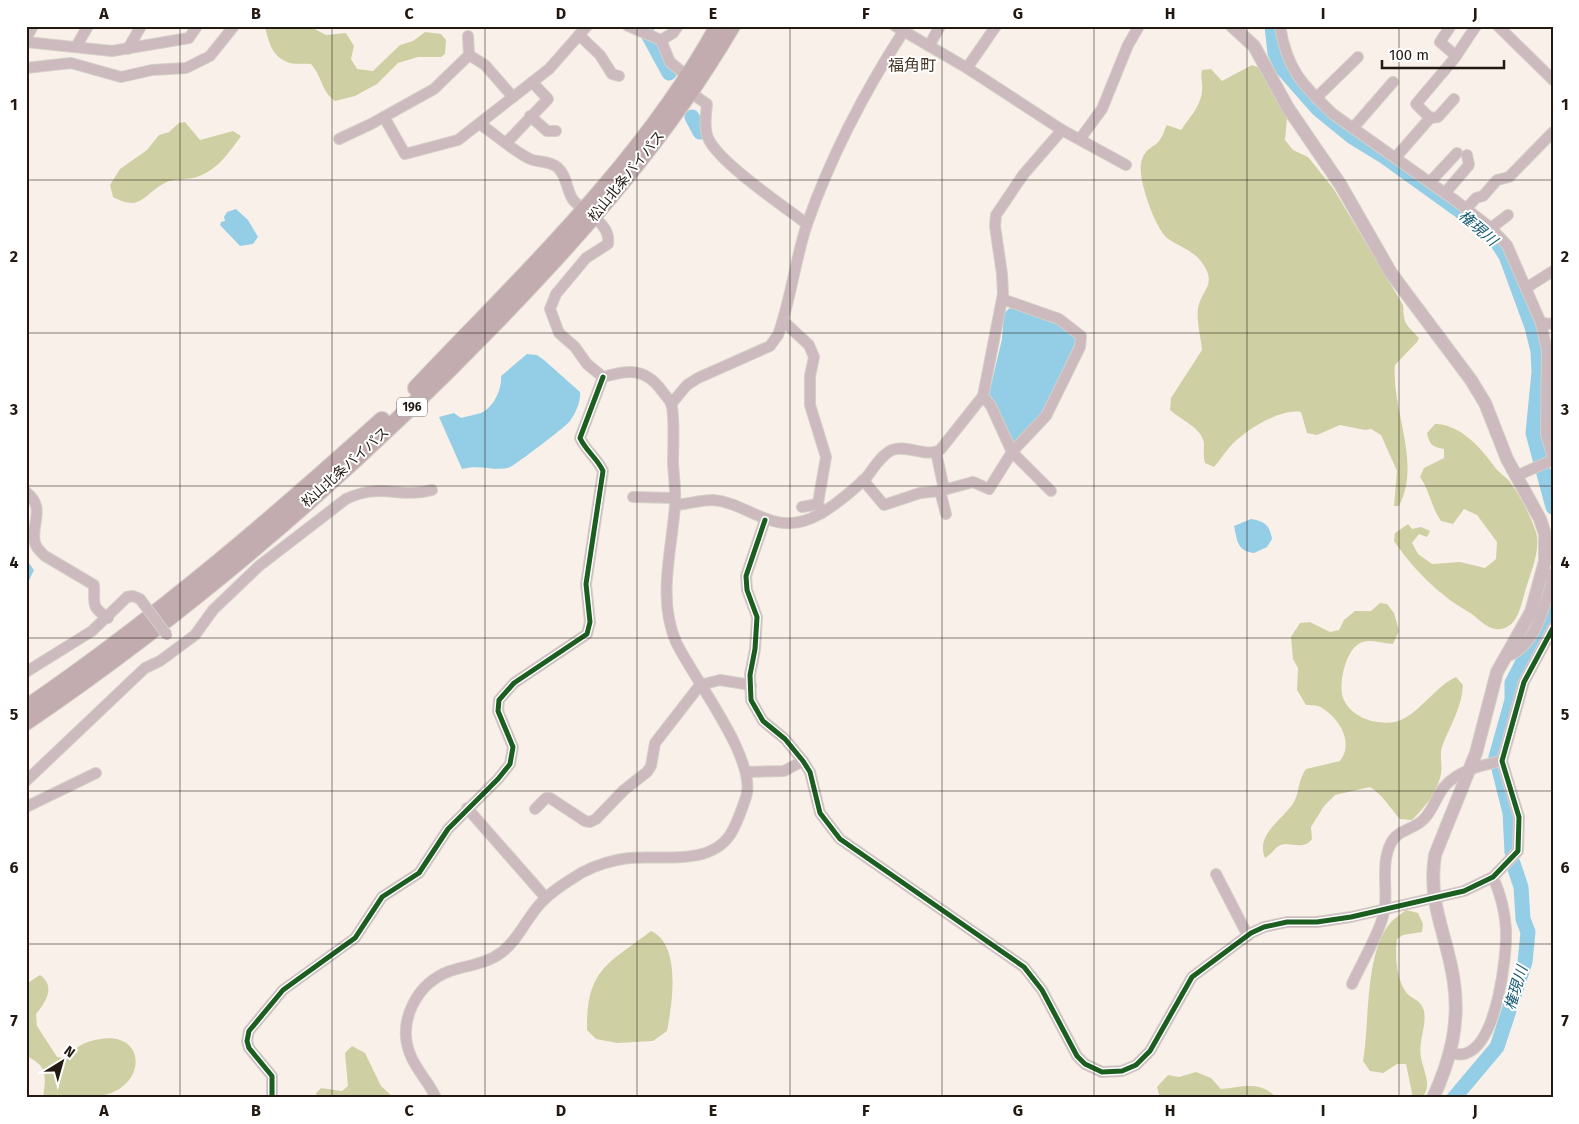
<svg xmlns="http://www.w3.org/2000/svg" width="1579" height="1124" font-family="'Fira Sans','Noto Sans JP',sans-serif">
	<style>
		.forest { fill: #ced0a3 }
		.water { fill: #94cee6 }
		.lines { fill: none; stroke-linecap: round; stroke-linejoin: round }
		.river { stroke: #94cee6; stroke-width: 15 }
		.minor-casing { stroke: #d5cfc8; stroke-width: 12 }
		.tertiary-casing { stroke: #d5cfc8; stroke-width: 14 }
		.trunk-casing { stroke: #d5cfc8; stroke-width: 18 }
		.minor { stroke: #ccbabe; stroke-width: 10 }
		.tertiary { stroke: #ccbabe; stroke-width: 12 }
		.trunk { stroke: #c2acb0; stroke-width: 16 }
		.minor-bridge-casing { stroke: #d5cfc8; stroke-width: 12; stroke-linecap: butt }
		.minor-bridge { stroke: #ccbabe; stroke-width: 10 }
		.cycleway-casing { stroke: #fff; stroke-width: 8 }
		.cycleway { stroke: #1b5e20; stroke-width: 5 }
		.grid { fill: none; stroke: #221a12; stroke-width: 1; stroke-opacity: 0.55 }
		.labels { text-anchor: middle; stroke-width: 4; stroke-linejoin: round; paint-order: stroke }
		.shield { fill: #fff; stroke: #645f59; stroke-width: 1 }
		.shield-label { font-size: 12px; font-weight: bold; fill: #221a12 }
		.street-label { font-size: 14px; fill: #221a12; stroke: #fff }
		.water-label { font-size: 15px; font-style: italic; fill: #145973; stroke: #fff }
		.quarter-label { font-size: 16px; fill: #4a3926; stroke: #fff }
		.neatline { fill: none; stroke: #221a12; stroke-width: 2 }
		.grid-label { font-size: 16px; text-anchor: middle; font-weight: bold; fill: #221a12 }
	</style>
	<rect width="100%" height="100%" fill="#f9f1e9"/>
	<g class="forest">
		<path d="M265,26H309L326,35L346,33L354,46L351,59L357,69L373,71L400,45L413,41L425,32L441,34L446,40L445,54L441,57H418L398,63L377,84L355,96L335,101C321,91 322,76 311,64C304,63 293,65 287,62C272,56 268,41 265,26Z"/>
		<path d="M1252,65L1260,68L1287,118L1285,140L1293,150L1308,157L1333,188L1403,305C1404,325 1405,323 1419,338L1417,342L1395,365C1391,410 1422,462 1399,506H1394L1397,471L1381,435L1371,429L1365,430L1340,425L1317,435L1307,433L1301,412C1280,408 1242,432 1229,448C1223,454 1220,461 1214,467L1205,463C1203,456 1204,451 1204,443C1202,428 1181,420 1170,410L1171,398L1202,350C1201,336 1194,315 1200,301C1205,289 1213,284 1206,269C1196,250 1182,249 1167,238C1155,228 1138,180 1141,164C1144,146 1155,149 1161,138C1164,134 1164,129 1167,125L1181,130C1189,118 1201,106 1202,91C1203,84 1200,78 1202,70L1211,69L1222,81Z"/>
		<path d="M185,122L200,140L233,131L241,136C228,154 215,173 193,178C182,180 173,178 163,184C143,195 141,212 113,197L110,185L120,169L147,150L159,135L169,132L179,123Z"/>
		<path d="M1435,424C1460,424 1480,447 1494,466C1498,472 1505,476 1510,482C1521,497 1530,515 1536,532C1541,549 1531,572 1526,588C1523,598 1519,619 1510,625C1492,638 1480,618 1467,611C1439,595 1412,568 1394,541L1395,533L1408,524L1412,529L1421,527L1430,531L1427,537L1419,534L1412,543L1418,554L1432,564L1460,562L1485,568L1496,559L1497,542L1477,515L1464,509L1453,524L1441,521C1431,507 1430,491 1420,477L1424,468L1444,458V449C1432,447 1429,444 1427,433Z"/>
		<path d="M1380,603L1387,604L1394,613L1399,631L1393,644C1383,644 1373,639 1363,642C1346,646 1338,684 1343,698C1351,718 1376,725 1395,722C1417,717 1435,686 1456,677L1463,685C1462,707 1451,724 1443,744C1438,756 1444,767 1440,778C1436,794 1423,809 1412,820L1400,819C1390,808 1382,794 1370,787L1335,795L1324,806L1311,827L1312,839C1305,849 1294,844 1285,844C1275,845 1273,854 1265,858C1255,834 1283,820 1294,802C1300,791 1297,783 1306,769L1340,761C1354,743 1340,719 1322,708C1318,705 1311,705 1306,705L1297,690L1298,668L1293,659L1291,637L1300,623L1310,622L1330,632L1339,630L1344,620L1355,611H1371Z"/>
		<path d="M1406,910L1418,913L1423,924L1422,932L1403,935L1397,939C1395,954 1396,979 1406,992C1412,1000 1421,999 1424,1011C1427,1025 1418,1042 1421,1057C1423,1071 1433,1085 1422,1098H1413L1406,1064H1397L1383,1073L1370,1071L1363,1061C1370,1022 1364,953 1391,922C1395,918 1401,914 1406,910Z"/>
		<path d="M651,931C682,945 672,1005 667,1031L653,1041L617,1043L596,1039L587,1030C586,969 608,964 651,931Z"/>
		<path d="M40,975C56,986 46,1002 36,1014L37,1026L57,1057L63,1058C72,1053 78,1045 88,1042C145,1023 150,1081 108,1094C99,1097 90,1095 81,1096C68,1096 56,1098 43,1098C46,1075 48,1066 26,1056V984Z"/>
		<polygon points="352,1046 365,1053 381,1086 394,1098 317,1098 316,1093 321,1088 342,1091 348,1086 345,1053"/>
		<path d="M1196,1072L1211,1078L1221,1089C1242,1087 1260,1080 1277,1098H1160L1157,1087L1168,1075L1179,1077Z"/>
	</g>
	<g class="water">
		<polygon points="236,209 248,220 258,237 253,244 240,246 220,225 221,222 225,221 224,217 227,212"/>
		<polygon points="1011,307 1060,325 1075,336 1076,341 1043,413 1016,444 1011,443 989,394 1002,339 1004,313"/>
		<path d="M527,354L537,355L544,360L580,392C581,402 575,414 570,421C567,426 513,467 508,468C493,471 479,464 462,469L439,417L454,413L461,418C467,416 475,415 481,413C494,407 502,389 501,376Z"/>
		<path d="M1251,519C1264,521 1270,525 1272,539L1267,547L1254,553C1237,551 1237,540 1234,526Z"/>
		<polygon points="26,559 34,570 26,587"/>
	</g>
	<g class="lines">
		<g class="river">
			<polyline points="642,26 644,27 669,73"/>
			<polyline points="1272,26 1275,53 1282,68 1318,109 1351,136 1382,155 1478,224 1497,242 1506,256 1532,327 1538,351 1539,372 1533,433 1553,507"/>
			<polyline points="692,117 700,132"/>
			<polyline points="1512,852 1510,813 1496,757 1512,700 1512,683 1528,652 1541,636 1553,607"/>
			<polyline points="1454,1098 1497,1047 1525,962 1528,932 1523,919 1521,887 1513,863"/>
		</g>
		<g class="minor-casing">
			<g id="minor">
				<polyline points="628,26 661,40 673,33 678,26"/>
				<polyline points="895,26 967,68 1062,130 1126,165"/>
				<path d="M1280,26C1287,70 1302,84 1333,114L1456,201L1491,228L1507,245L1541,323L1547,350L1546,435L1553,457"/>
				<polyline points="1498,26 1553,80"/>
				<polyline points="1450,27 1440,42 1456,56"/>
				<polyline points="579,35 600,55 612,74 619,76"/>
				<polyline points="468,36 469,55 485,65 513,97"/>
				<polyline points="26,39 33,26"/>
				<polyline points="661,40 670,62 687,76"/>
				<polyline points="26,42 112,51 189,38 197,26"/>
				<polyline points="929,46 940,26"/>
				<polyline points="76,47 88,26"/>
				<polyline points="128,49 141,26"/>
				<polyline points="26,68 71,63 121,77 152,70 186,68 210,56 234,26"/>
				<polyline points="967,68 996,26"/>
				<path d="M691,93L707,104C706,114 704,125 707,135C713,159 785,207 807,224"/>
				<polyline points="1316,98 1358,57"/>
				<polyline points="530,116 547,131 556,131"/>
				<polyline points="384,117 405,154 458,140 549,69 587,26"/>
				<polyline points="1430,118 1438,117 1454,99"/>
				<path d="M480,124C496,135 511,149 528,158C536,163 548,160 557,167C568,176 566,192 574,201C587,215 611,223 608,244L586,258L556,294L550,309L559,333L575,347L587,364L603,377"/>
				<polyline points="1353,128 1393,82"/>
				<polyline points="339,139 371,124 434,89 469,55"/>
				<polyline points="1080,139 1102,109 1128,45 1139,26"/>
				<polyline points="506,143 548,99 532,82"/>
				<polyline points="1396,157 1430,118 1416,104 1454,59 1476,26"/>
				<polyline points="1430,182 1457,153"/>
				<polyline points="1445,193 1469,165 1467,155"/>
				<polyline points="1466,209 1476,198 1483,196 1497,180 1509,177 1553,132"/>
				<polyline points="1491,228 1508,215"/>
				<polyline points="1526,288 1553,271"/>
				<polyline points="783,321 809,345 814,357 810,376 810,405 826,457 818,503 822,513"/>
				<polyline points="1541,323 1553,324"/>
				<polyline points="983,396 991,406 1012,452 1051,491"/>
				<path d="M671,404L687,385L698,378L770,346L778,335C791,299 795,260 807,224C831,156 865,91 903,32"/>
				<polyline points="936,452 944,489"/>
				<polyline points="1516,476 1553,460"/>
				<polyline points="863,480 884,505 920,493 940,491 973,482 989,489 1012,452 1046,416 1080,347 1081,336 1059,319 1002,299"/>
				<polyline points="940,491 946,514"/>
				<path d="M26,492C47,508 30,525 35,543C36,548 41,552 45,556L94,585C95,604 90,606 108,618"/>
				<polyline points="633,497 675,498"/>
				<path d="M675,505C688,504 700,500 713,500C750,503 774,539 818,515C835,506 852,491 866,478C873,469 881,455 892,450C907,444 926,458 940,450L983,396L1003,294L1002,274L995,226L996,215L1023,175L1062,130"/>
				<polyline points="802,507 818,504"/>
				<polyline points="765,520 746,576 747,590 757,617 755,649 750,675 751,700 763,721 785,739 803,761 810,772 820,813 840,839 1024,967 1042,990 1077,1056 1085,1064 1102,1072 1122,1071 1136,1065 1150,1051 1192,977 1251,933 1264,927 1287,922 1317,922 1351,917 1464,891 1493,877 1518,851 1519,817 1502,761 1524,682 1553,628"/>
				<path d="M1505,657C1535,649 1544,607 1552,581L1543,568"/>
				<polyline points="26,672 92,631 127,597 133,596 140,599"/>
				<polyline points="747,772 784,771 803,761"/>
				<path d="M26,781L145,668L160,661L195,635L213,610L259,566L346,499C382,482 400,499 432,490"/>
				<polyline points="26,807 96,773"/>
				<polyline points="467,808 546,898"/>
				<polyline points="535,809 546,798 550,798 585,821 590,822 596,819 624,790 647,772 651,766 655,743 700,685 720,680 751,685"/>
				<polyline points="1216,874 1248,936"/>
				<path d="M1352,984C1361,964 1383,927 1385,907C1387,886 1381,862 1391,843C1398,829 1414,830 1424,819C1433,810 1436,797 1444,787C1458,770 1483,765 1502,761"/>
				<path d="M1450,1053C1457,1054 1463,1056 1469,1052C1497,1038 1507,958 1506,929C1505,912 1500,893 1493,877"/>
				<path d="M272,1098V1076L249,1048L247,1041L249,1031L283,990L355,938L382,897L419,873L448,829L498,779L510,764L513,747L498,711L499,700L514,683L587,634L590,622L586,584L603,471C597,458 586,451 580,438L603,377"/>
				<path d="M436,1098C429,1082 416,1070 410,1054C397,1021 417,983 450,971C468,965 487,964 502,952C519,939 526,919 540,904C551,891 567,882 581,873C596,865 612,860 629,858C662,855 709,866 730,835C737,824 742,809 746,797C758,760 693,678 676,642C657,598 672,550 675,505C676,492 674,478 673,464C673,451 675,414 671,403C669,399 664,394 662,391C645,367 628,370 603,377"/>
			</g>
		</g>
		<g class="tertiary-casing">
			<path id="tertiary" d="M1232,26L1254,46L1288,108L1340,184L1391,273L1471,380L1485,403L1507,459L1540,519L1545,534V561L1531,612L1497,672L1476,753L1435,855C1427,905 1448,936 1454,983C1460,1024 1450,1061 1433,1098"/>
		</g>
		<g class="trunk-casing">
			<g id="trunk">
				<path d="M416,388C522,276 643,163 718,26"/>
				<path d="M26,708C152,622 269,522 382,420"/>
				<path d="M26,722C196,606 352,471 495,323C584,231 667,137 732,26"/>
			</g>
		</g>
		<use href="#minor" class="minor"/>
		<use href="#tertiary" class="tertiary"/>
		<use href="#trunk" class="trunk"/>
		<g class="minor-bridge-casing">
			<polyline id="minor-bridge" points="140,599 167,635"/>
		</g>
		<use href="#minor-bridge" class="minor-bridge"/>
		<g class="cycleway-casing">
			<g id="cycleway">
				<polyline points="765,520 746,576 747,590 757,617 755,649 750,675 751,700 763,721 785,739 803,761 810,772 820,813 840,839 1024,967 1042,990 1077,1056 1085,1064 1102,1072 1122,1071 1136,1065 1150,1051 1192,977 1251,933 1264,927 1287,922 1317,922 1351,917 1464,891 1493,877 1518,851 1519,817 1502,761 1524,682 1553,628"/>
				<path d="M272,1098V1076L249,1048L247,1041L249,1031L283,990L355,938L382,897L419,873L448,829L498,779L510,764L513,747L498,711L499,700L514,683L587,634L590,622L586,584L603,471C597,458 586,451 580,438L603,377"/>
			</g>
		</g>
		<use href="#cycleway" class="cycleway"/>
	</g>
	<path class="grid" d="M180,26V1098M332,26V1098M485,26V1098M637,26V1098M790,26V1098M942,26V1098M1094,26V1098M1247,26V1098M1399,26V1098M26,180H1553M26,333H1553M26,486H1553M26,638H1553M26,791H1553M26,944H1553"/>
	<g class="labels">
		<rect class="shield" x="397" y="397.5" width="30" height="19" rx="4"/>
		<g class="shield-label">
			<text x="412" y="411">196</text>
		</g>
		<g class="street-label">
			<text transform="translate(626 176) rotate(-51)" y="5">松山北条バイパス</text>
			<text transform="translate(345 467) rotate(-42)" y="5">松山北条バイパス</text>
		</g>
		<g class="water-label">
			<text transform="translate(1478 228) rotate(41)" y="5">権現川</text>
			<text transform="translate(1516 988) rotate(-73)" y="5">権現川</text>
		</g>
		<g class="quarter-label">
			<text x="912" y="71">福角町</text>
		</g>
	</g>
	<rect width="1579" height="1124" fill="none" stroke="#ffffff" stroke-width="55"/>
	<g transform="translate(62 1062) rotate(37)" stroke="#ffffff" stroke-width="4" paint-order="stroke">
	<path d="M0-4L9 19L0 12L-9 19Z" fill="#221a12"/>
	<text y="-8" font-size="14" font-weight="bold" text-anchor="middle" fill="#221a12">N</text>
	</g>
	<path d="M1382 60v8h122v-8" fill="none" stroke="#221a12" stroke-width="2.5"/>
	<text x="1389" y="60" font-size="15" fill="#221a12" stroke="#ffffff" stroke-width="4" paint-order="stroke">100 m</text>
	<rect x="28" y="28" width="1524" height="1068" class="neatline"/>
	<g class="grid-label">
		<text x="104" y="19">A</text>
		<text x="256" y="19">B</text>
		<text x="409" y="19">C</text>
		<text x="561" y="19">D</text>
		<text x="713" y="19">E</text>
		<text x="866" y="19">F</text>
		<text x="1018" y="19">G</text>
		<text x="1170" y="19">H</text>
		<text x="1323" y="19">I</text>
		<text x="1475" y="19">J</text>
		<text x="14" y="110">1</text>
		<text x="1565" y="110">1</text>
		<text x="14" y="262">2</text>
		<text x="1565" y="262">2</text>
		<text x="14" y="415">3</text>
		<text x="1565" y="415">3</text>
		<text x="14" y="568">4</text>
		<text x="1565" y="568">4</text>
		<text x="14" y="720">5</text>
		<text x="1565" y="720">5</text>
		<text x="14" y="873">6</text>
		<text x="1565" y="873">6</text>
		<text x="14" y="1026">7</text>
		<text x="1565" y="1026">7</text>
		<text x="104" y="1116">A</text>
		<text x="256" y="1116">B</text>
		<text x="409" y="1116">C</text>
		<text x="561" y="1116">D</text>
		<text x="713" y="1116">E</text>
		<text x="866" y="1116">F</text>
		<text x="1018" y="1116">G</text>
		<text x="1170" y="1116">H</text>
		<text x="1323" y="1116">I</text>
		<text x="1475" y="1116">J</text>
	</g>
</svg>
